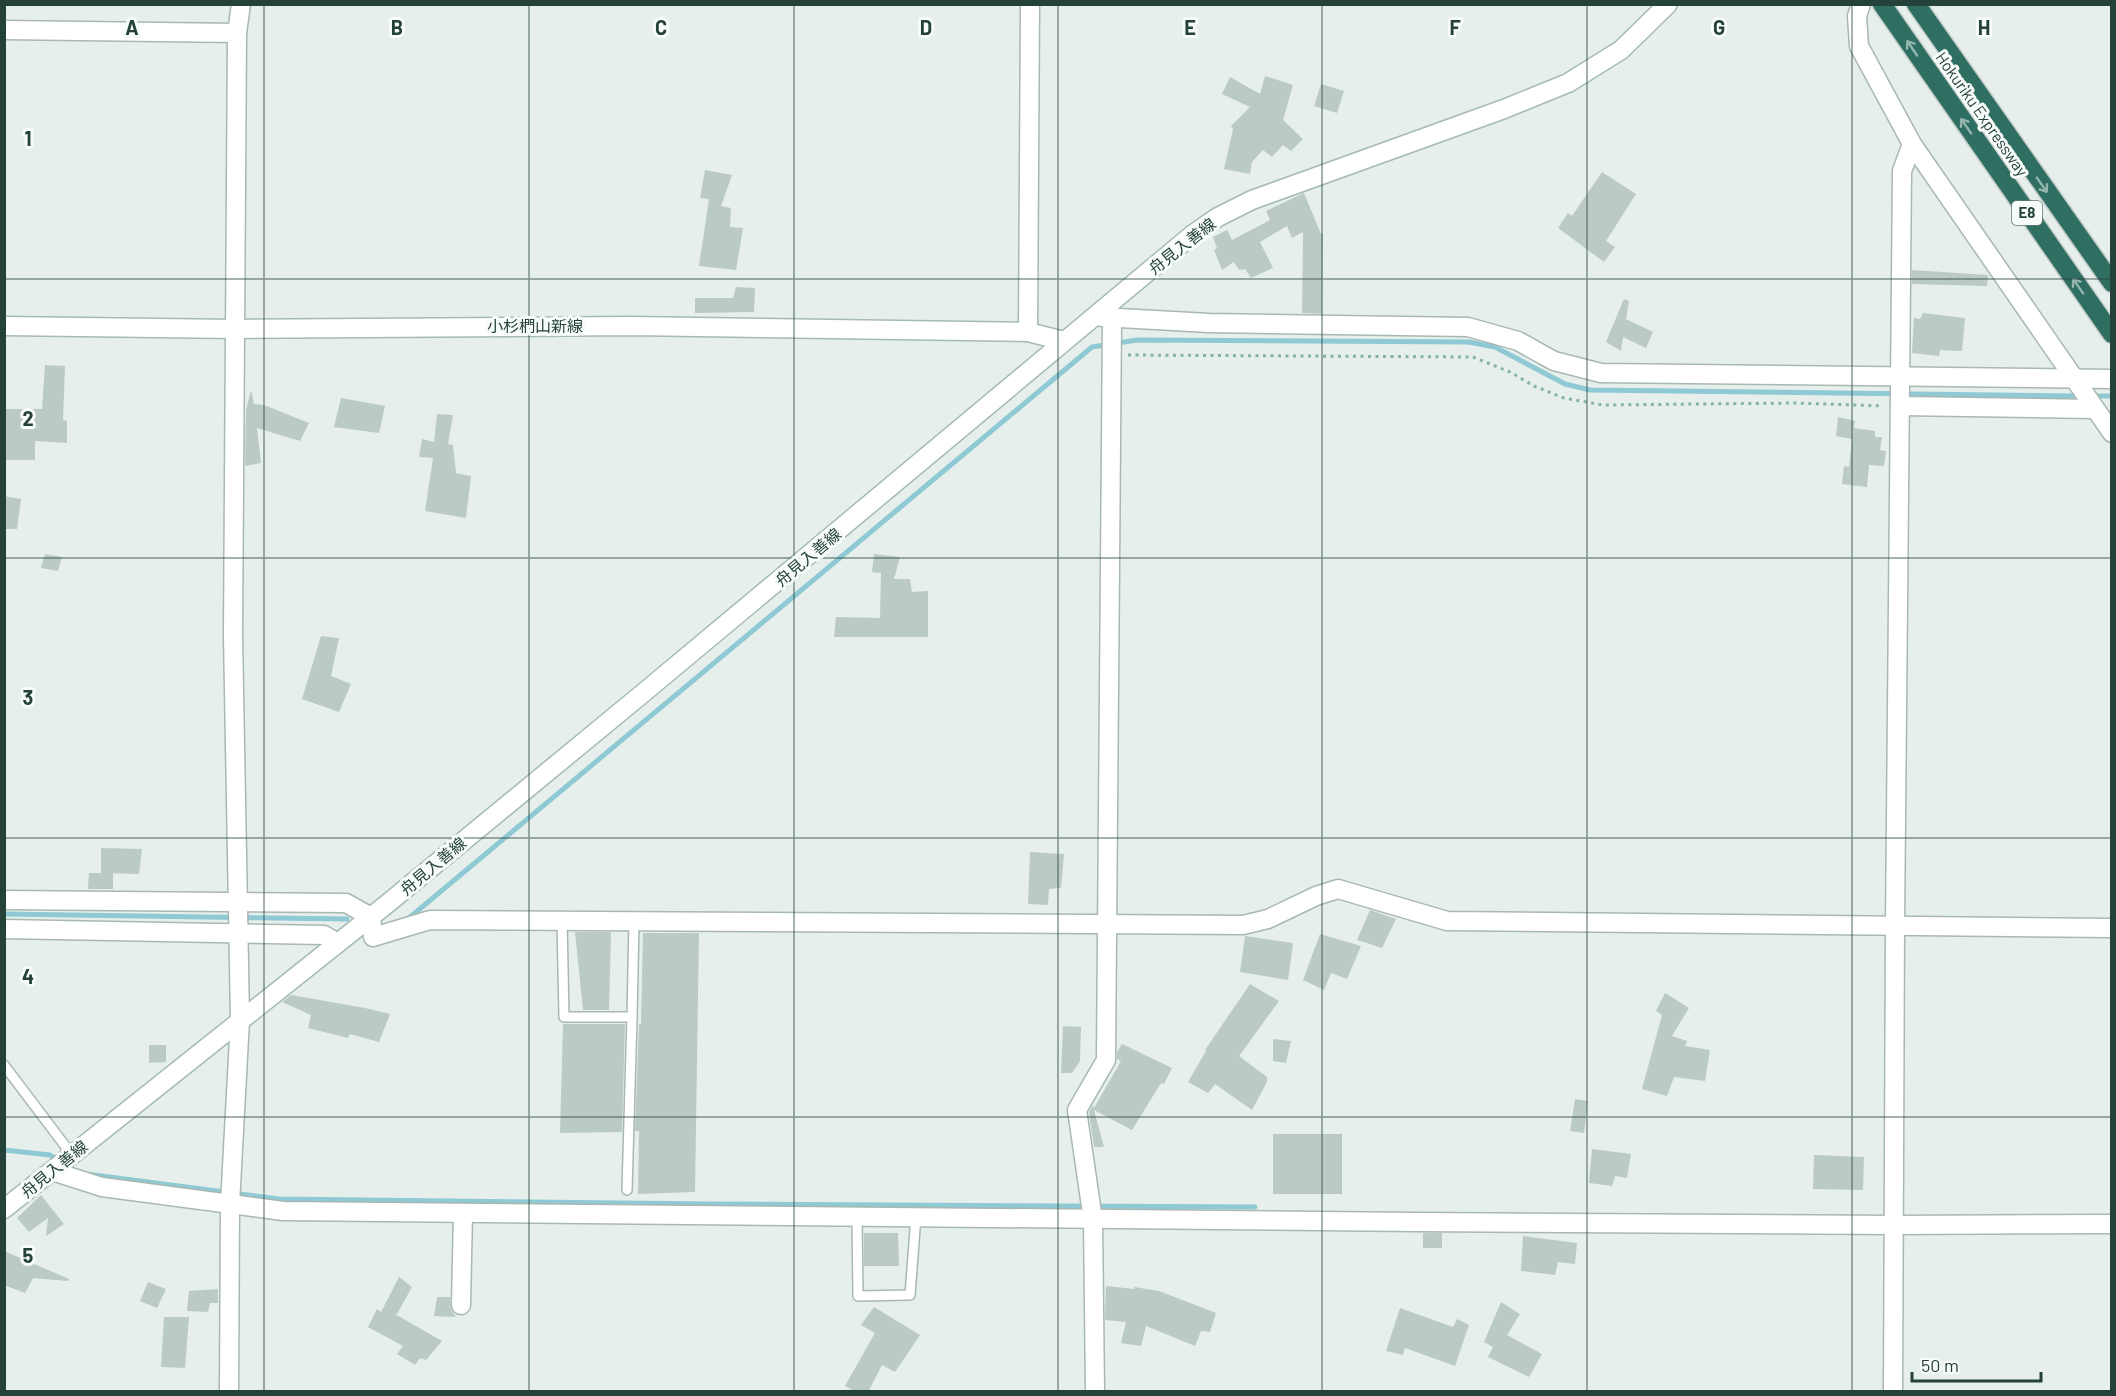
<svg xmlns="http://www.w3.org/2000/svg" width="2116" height="1396" font-family="Barlow,'Noto Sans JP',sans-serif">
	<style>
		.lines { fill: none; stroke-linecap: round; stroke-linejoin: round }
		.stream { stroke: #8ec9d4; stroke-width: 5 }
		.building { fill: #bbcac4 }
		.lane-casing { stroke: #a8b8b2; stroke-width: 12 }
		.street-casing { stroke: #a8b8b2; stroke-width: 21 }
		.secondary-casing { stroke: #a4bbb3; stroke-width: 21 }
		.highway-casing { stroke: #c2cac8; stroke-width: 21 }
		.path { stroke: #86b3a5; stroke-width: 3; stroke-dasharray: 3 4.5; stroke-linecap: butt }
		.lane { stroke: #fff; stroke-width: 9 }
		.street { stroke: #fff; stroke-width: 18 }
		.secondary { stroke: #fff; stroke-width: 18 }
		.highway { stroke: #2f6f62; stroke-width: 18 }
		.oneway { stroke: #93b5ae }
		.grid { fill: none; stroke: #24423a; stroke-width: 1.5; stroke-opacity: 0.55 }
		.labels { text-anchor: middle; stroke-width: 6; stroke-linejoin: round; paint-order: stroke }
		.shield { fill: #f7fbf9; stroke: #637a73; stroke-width: 1.5 }
		.shield-label { font-size: 15px; font-weight: bold; fill: #24423a }
		.street-label { font-size: 16px; fill: #24423a; stroke: #f7fbf9 }
		.grid-label { font-size: 20px; text-anchor: middle; font-weight: bold; fill: #24423a; stroke: #f7fbf9; stroke-width: 6; stroke-linejoin: round; paint-order: stroke }
	</style>
	<rect width="100%" height="100%" fill="#e6efeb"/>
	<g class="lines">
		<g class="stream">
			<polyline points="2092,396 2112,396"/>
			<polyline points="4,914 347,919"/>
			<polyline points="409,918 1092,347 1137,340 1469,342 1495,347 1565,384 1590,390 2080,396"/>
			<polyline points="4,1150 50,1155 59,1161"/>
			<polyline points="86,1174 279,1199 712,1204 1255,1207"/>
		</g>
	</g>
	<g class="building">
		<polygon points="1265,76 1293,85 1283,120 1303,139 1291,151 1283,145 1272,157 1263,150 1252,162 1250,174 1224,169 1233,129 1231,126 1250,107 1222,94 1230,77 1260,94"/>
		<polygon points="1321,84 1344,91 1337,113 1314,106"/>
		<polygon points="705,170 732,175 721,206 731,208 730,227 743,228 736,270 699,266 709,199 700,198"/>
		<polygon points="1602,172 1636,194 1606,241 1615,247 1604,262 1558,228 1568,213 1572,216"/>
		<polygon points="1304,193 1321,234 1323,234 1322,314 1302,313 1303,232 1292,238 1287,226 1260,242 1273,268 1251,278 1245,269 1239,270 1234,262 1222,270 1214,250 1217,248 1213,237 1227,230 1232,240 1270,220 1266,211"/>
		<polygon points="1912,270 1988,275 1987,286 1912,284"/>
		<polygon points="736,287 755,288 754,312 695,313 695,298 733,298"/>
		<polygon points="1624,299 1629,301 1626,319 1653,332 1646,348 1623,337 1621,351 1606,342"/>
		<polygon points="1923,313 1965,318 1962,351 1940,350 1939,356 1912,353 1914,318 1920,319"/>
		<polygon points="45,365 65,366 63,420 67,421 67,443 35,441 35,460 5,460 6,409 42,409"/>
		<polygon points="251,390 254,404 264,405 309,423 300,441 257,428 261,463 245,466 246,410"/>
		<polygon points="341,398 385,406 379,433 334,427"/>
		<polygon points="437,414 453,415 448,444 453,445 456,473 471,476 466,518 425,511 433,458 419,457 422,439 434,442"/>
		<polygon points="1838,417 1855,421 1854,428 1875,431 1875,437 1882,437 1880,450 1886,451 1884,466 1869,465 1867,487 1842,484 1844,466 1849,467 1852,439 1836,436"/>
		<polygon points="4,496 21,499 17,529 4,529"/>
		<polygon points="45,554 62,557 58,571 41,568"/>
		<polygon points="874,554 900,557 894,579 910,579 912,592 928,591 928,637 834,637 836,617 880,618 881,573 872,572"/>
		<polygon points="321,636 339,638 331,676 351,684 339,712 302,699"/>
		<polygon points="101,848 142,849 139,874 101,873"/>
		<polygon points="1030,852 1064,854 1061,888 1049,889 1048,905 1028,904"/>
		<polygon points="89,873 113,873 113,889 88,889"/>
		<polygon points="1370,910 1396,919 1382,948 1357,940"/>
		<polygon points="575,932 611,932 609,1010 583,1010"/>
		<polygon points="643,933 699,933 695,1192 638,1194 639,1131 635,1131 639,1024 641,1024"/>
		<polygon points="1320,934 1361,946 1347,979 1331,973 1324,990 1303,980"/>
		<polygon points="1245,936 1293,943 1288,980 1240,972"/>
		<polygon points="1250,984 1279,1001 1239,1056 1267,1077 1267,1082 1252,1110 1215,1084 1208,1093 1188,1082 1206,1051 1205,1050"/>
		<polygon points="1665,993 1689,1008 1672,1036 1687,1041 1685,1046 1710,1050 1705,1081 1674,1077 1667,1096 1642,1089 1662,1015 1656,1011"/>
		<polygon points="291,995 365,1008 390,1014 379,1042 350,1034 348,1038 308,1028 311,1015 282,1002"/>
		<polygon points="563,1024 625,1024 622,1132 560,1133"/>
		<polygon points="1063,1026 1081,1027 1080,1061 1072,1073 1061,1073"/>
		<polygon points="1273,1039 1291,1041 1286,1063 1273,1061"/>
		<polygon points="1122,1044 1172,1068 1164,1084 1161,1083 1132,1130 1094,1110 1104,1147 1094,1147 1089,1112 1093,1105 1094,1108 1121,1061 1117,1059 1117,1052"/>
		<polygon points="149,1045 166,1045 166,1062 149,1063"/>
		<polygon points="1575,1099 1588,1101 1584,1133 1570,1131"/>
		<rect x="1273" y="1134" width="69" height="60"/>
		<polygon points="1592,1149 1631,1154 1627,1178 1615,1176 1612,1186 1589,1183"/>
		<polygon points="1814,1155 1864,1157 1863,1190 1813,1189"/>
		<polygon points="41,1195 64,1224 46,1236 48,1218 29,1232 17,1218"/>
		<polygon points="864,1233 898,1233 899,1266 864,1266"/>
		<rect x="1423" y="1233" width="19" height="15"/>
		<polygon points="1523,1236 1577,1243 1575,1264 1558,1262 1555,1275 1521,1271"/>
		<polygon points="4,1251 69,1279 68,1281 33,1278 25,1293 4,1285"/>
		<polygon points="399,1277 412,1287 397,1314 395,1314 442,1341 426,1360 420,1358 415,1365 397,1354 403,1346 368,1327 377,1309 381,1312"/>
		<polygon points="148,1282 166,1289 157,1308 140,1301"/>
		<polygon points="1106,1286 1134,1289 1134,1287 1159,1291 1216,1313 1210,1332 1201,1331 1195,1346 1146,1326 1141,1346 1121,1343 1126,1322 1105,1320"/>
		<polygon points="218,1289 218,1303 210,1303 208,1312 187,1311 189,1291"/>
		<polygon points="437,1297 450,1297 451,1310 456,1317 434,1316"/>
		<polygon points="1501,1302 1520,1314 1507,1335 1542,1354 1529,1377 1488,1357 1493,1347 1484,1342"/>
		<polygon points="874,1307 920,1335 895,1372 882,1365 868,1392 856,1392 845,1386 875,1333 861,1325"/>
		<polygon points="1400,1308 1453,1327 1457,1319 1469,1325 1455,1366 1405,1348 1403,1355 1386,1351"/>
		<polygon points="164,1317 189,1317 185,1368 161,1367"/>
	</g>
	<g class="lines">
		<g class="lane-casing">
			<g id="lane">
				<polyline points="562,921 564,1017 632,1017 634,921"/>
				<polyline points="4,1065 72,1155"/>
				<polyline points="627,1190 632,1017"/>
				<polyline points="857,1217 858,1296 910,1295 916,1216"/>
			</g>
		</g>
		<g class="street-casing">
			<g id="street">
				<polyline points="1861,4 1857,16 1859,46 1912,144 2112,433"/>
				<polyline points="4,30 237,33"/>
				<polyline points="1101,317 1209,323 1468,327 1518,341 1554,361 1601,373 2112,379"/>
				<polyline points="1028,332 1030,4"/>
				<polyline points="1900,406 2094,409"/>
				<polyline points="4,900 346,903 371,917 373,937 430,920 1243,925 1268,919 1316,896 1338,889 1447,921 2112,928"/>
				<polyline points="4,929 324,935 338,943"/>
				<polyline points="52,1171 102,1187 283,1211 1417,1222 1894,1225 2112,1224"/>
				<polyline points="461,1305 463,1213"/>
				<polyline points="229,1392 230,1204 240,1020 233,635 237,33 241,4"/>
				<polyline points="1095,1392 1093,1220 1077,1110 1106,1060 1112,318"/>
				<polyline points="1893,1392 1895,926 1902,171 1912,144"/>
			</g>
		</g>
		<g class="secondary-casing">
			<g id="secondary">
				<polyline points="4,326 235,329 631,326 1028,332 1064,341"/>
				<polyline points="4,1209 387,904 642,694 1192,235 1218,217 1252,200 1504,109 1568,83 1621,50 1668,4"/>
			</g>
		</g>
		<g class="highway-casing">
			<g id="highway">
				<polyline points="1882,4 2112,334"/>
				<polyline points="1916,4 2112,283"/>
			</g>
		</g>
		<polyline class="path" points="1128,355 1473,357 1510,372 1534,386 1564,398 1603,405 1795,403 1883,406"/>
		<use href="#lane" class="lane"/>
		<use href="#street" class="street"/>
		<use href="#secondary" class="secondary"/>
		<use href="#highway" class="highway"/>
	</g>
	<defs><path id="oneway-shaft" d="M-6 0H5M1.5-3L5.5 0L1.5 3" fill="none" stroke-width="1.6" stroke-linecap="round" stroke-linejoin="round" transform="scale(1.5)"/></defs>
	<g class="oneway">
		<use href="#oneway-shaft" transform="translate(1912 48) rotate(-124)"/>
		<use href="#oneway-shaft" transform="translate(1966 126) rotate(-125)"/>
		<use href="#oneway-shaft" transform="translate(2042 185) rotate(55)"/>
		<use href="#oneway-shaft" transform="translate(2078 286) rotate(-125)"/>
	</g>
	<path class="grid" d="M264,4V1392M529,4V1392M794,4V1392M1058,4V1392M1322,4V1392M1587,4V1392M1852,4V1392M4,279H2112M4,558H2112M4,838H2112M4,1117H2112"/>
	<g class="labels">
		<rect class="shield" x="2012" y="201" width="30" height="24" rx="4.5"/>
		<g class="shield-label">
			<text x="2027" y="218">E8</text>
		</g>
		<g class="street-label">
			<text transform="translate(1982 114) rotate(55)" y="6">Hokuriku Expressway</text>
			<text transform="translate(1182 246) rotate(-38)" y="6">舟見入善線</text>
			<text x="535" y="332">小杉椚山新線</text>
			<text transform="translate(808 557) rotate(-40)" y="6">舟見入善線</text>
			<text transform="translate(433 866) rotate(-40)" y="6">舟見入善線</text>
			<text transform="translate(54 1169) rotate(-39)" y="6">舟見入善線</text>
		</g>
	</g>
	<g class="grid-label">
		<text x="132" y="35">A</text>
		<text x="397" y="35">B</text>
		<text x="661" y="35">C</text>
		<text x="926" y="35">D</text>
		<text x="1190" y="35">E</text>
		<text x="1455" y="35">F</text>
		<text x="1719" y="35">G</text>
		<text x="1984" y="35">H</text>
		<text x="28" y="146">1</text>
		<text x="28" y="426">2</text>
		<text x="28" y="705">3</text>
		<text x="28" y="984">4</text>
		<text x="28" y="1263">5</text>
	</g>
	<rect width="2116" height="1396" fill="none" stroke="#24423a" stroke-width="12"/>
	<path d="M1912 1372v9h129v-9" fill="none" stroke="#24423a" stroke-width="3"/>
	<text x="1921" y="1372" font-size="18" fill="#24423a" stroke="#f7fbf9" stroke-width="4.5" paint-order="stroke">50 m</text>
</svg>
